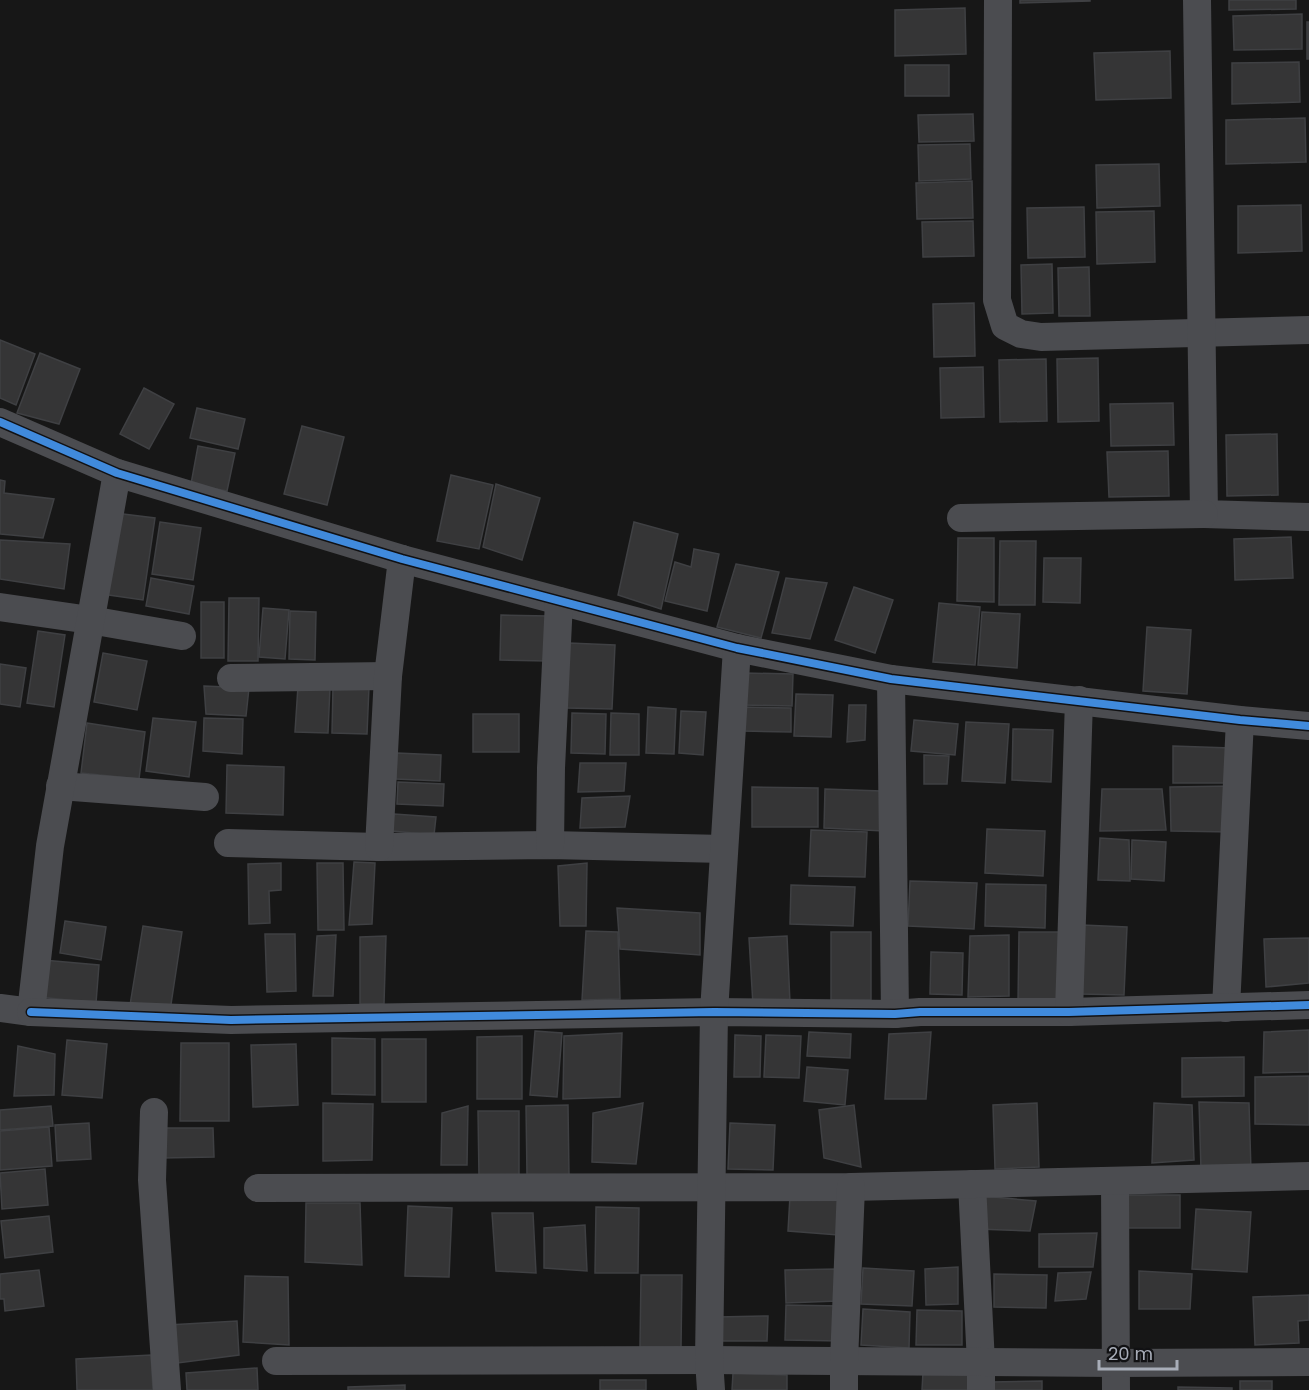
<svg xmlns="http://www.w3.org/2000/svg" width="1309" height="1390" font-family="Poppins,sans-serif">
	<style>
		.building { fill: #353536; stroke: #3f4043; stroke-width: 1.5 }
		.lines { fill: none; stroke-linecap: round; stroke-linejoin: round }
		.street { stroke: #4b4c50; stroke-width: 28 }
		.cycleway-casing { stroke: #111113; stroke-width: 11 }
		.cycleway { stroke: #408adc; stroke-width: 8 }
	</style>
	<rect width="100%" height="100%" fill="#171717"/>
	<g class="building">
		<polygon points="1020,0 1090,0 1090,1 1020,3"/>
		<polygon points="1229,0 1296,0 1296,9 1229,10"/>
		<polygon points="965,8 966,54 895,56 895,10"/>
		<polygon points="1302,14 1302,49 1234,50 1233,16"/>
		<rect x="1307" y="22" width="2" height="37"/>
		<polygon points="1170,51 1171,98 1096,100 1094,53"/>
		<polygon points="1299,62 1300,102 1232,104 1232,63"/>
		<rect x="905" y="65" width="44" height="31"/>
		<polygon points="973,114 974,141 919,142 918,115"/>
		<polygon points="1305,118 1306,162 1226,164 1226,120"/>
		<polygon points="970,144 971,179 919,181 918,145"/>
		<polygon points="1159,164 1160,206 1097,208 1096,165"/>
		<polygon points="972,181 973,218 917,219 916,183"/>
		<polygon points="1301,205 1302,251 1238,253 1238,206"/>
		<polygon points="1084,207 1085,257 1028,258 1027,208"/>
		<polygon points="1154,211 1155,262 1097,264 1096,212"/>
		<polygon points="973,221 974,256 923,257 922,222"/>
		<polygon points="1052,264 1053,313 1022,314 1021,265"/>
		<polygon points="1089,267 1090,316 1059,316 1058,268"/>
		<polygon points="974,303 975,356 934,357 933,304"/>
		<polygon points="0,340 35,354 16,405 0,398"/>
		<polygon points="40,353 80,369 59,424 17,413"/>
		<polygon points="1098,358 1099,421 1058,422 1057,359"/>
		<polygon points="1046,359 1047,421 1000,422 999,360"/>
		<polygon points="983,367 984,417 941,418 940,368"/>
		<polygon points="144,388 174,404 149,449 120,434"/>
		<polygon points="1173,403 1174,445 1111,446 1110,404"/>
		<polygon points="197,408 245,419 238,449 190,438"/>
		<polygon points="302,426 344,437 327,505 284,494"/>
		<polygon points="1277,434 1278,495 1227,496 1226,435"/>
		<polygon points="198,446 235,453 227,491 191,484"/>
		<polygon points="1168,451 1169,496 1109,497 1107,452"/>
		<polygon points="451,475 493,485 479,549 437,541"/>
		<polygon points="0,480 5,481 4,493 54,499 43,538 0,534"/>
		<polygon points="496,484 540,498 522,560 483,547"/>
		<polygon points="115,513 155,518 143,600 102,594"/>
		<polygon points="160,522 201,528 193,580 152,574"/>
		<polygon points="634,522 678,534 661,609 618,595"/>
		<polygon points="1291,537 1293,578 1235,580 1234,539"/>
		<polygon points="958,538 994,538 994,602 957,601"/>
		<polygon points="0,540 70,544 64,589 0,579"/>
		<polygon points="1000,541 1036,541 1035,605 999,605"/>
		<polygon points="694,549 719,554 707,611 665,601 675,562 691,567"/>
		<polygon points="1044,558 1081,558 1080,603 1043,602"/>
		<polygon points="736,564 779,572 761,638 717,627"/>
		<polygon points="151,578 194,586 189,614 146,606"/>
		<polygon points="786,578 827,583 810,639 772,633"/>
		<polygon points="854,587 893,600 875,653 835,640"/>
		<polygon points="229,598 259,598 258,661 228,661"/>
		<rect x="201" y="602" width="23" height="56"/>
		<polygon points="939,603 980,607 975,665 933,662"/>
		<polygon points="263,608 289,610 285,659 259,657"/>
		<polygon points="290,611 316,612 315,660 289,659"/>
		<polygon points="982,612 1020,614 1017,668 978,665"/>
		<polygon points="501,615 548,616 547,661 500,660"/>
		<polygon points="1147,627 1191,630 1187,694 1143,691"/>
		<polygon points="38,631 65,635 54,707 27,703"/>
		<polygon points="569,643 615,645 612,709 567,708"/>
		<polygon points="103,653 147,661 137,710 94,702"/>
		<polygon points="0,664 26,668 20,707 0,704"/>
		<polygon points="745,673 793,674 792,706 744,705"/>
		<polygon points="204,686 249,688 246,716 206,714"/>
		<polygon points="298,686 330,687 328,733 295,732"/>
		<polygon points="333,686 369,687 367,734 332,733"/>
		<polygon points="796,694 833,695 831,737 794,736"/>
		<polygon points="849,705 866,705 865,740 847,742"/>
		<polygon points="648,707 676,709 674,754 646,753"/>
		<polygon points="744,707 791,708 791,732 744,731"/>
		<polygon points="681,711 706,712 703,755 679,753"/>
		<polygon points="572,713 606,714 605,754 571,753"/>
		<polygon points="611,713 639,714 639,755 610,755"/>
		<rect x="473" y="714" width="46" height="38"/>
		<polygon points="153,718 196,722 189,777 146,771"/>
		<polygon points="204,718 243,719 242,754 203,751"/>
		<polygon points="914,720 958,724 955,755 911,751"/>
		<polygon points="966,722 1009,724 1005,783 962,781"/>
		<polygon points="87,723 145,732 139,779 81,773"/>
		<polygon points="1013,729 1053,730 1051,782 1012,780"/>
		<polygon points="1173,746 1230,748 1228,783 1173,783"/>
		<polygon points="397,753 441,755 440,781 396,779"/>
		<polygon points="924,755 949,756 947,784 924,784"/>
		<polygon points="580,763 626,763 624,791 578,792"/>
		<polygon points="227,765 284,767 283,815 226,813"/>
		<polygon points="398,782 444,784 443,806 397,804"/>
		<polygon points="1233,786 1232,832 1171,831 1170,787"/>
		<polygon points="752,787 818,788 818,827 752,827"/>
		<polygon points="825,789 881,791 884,831 824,828"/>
		<polygon points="1102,789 1162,789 1166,830 1100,831"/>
		<polygon points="630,796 625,827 580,828 582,798"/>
		<polygon points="394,814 436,817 434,835 392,831"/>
		<polygon points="987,829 1045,831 1043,876 985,873"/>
		<polygon points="811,830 867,832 865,877 809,876"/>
		<polygon points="1100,838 1129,840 1130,881 1098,880"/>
		<polygon points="1132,840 1166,842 1164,881 1131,879"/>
		<polygon points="354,862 375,863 372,924 349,925"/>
		<polygon points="281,863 281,890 269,891 270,923 249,924 248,864"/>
		<polygon points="317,863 343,863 344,930 318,930"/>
		<polygon points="587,863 586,926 560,926 558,866"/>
		<polygon points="910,881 977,883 974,929 908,926"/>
		<polygon points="986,884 1046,885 1045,928 985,926"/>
		<polygon points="791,885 855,887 853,926 790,924"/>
		<polygon points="617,908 700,913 700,955 620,949"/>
		<polygon points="65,921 106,927 101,960 60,953"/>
		<polygon points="1082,925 1127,927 1124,995 1080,994"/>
		<polygon points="143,926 182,932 170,1011 130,1005"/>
		<polygon points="586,931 618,932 620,999 582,1000"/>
		<rect x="831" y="932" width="40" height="68"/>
		<polygon points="1019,932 1063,932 1060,1001 1018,1002"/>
		<polygon points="265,934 295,934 296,991 267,992"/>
		<polygon points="336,935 333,996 313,996 317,936"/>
		<polygon points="1009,935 1009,996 968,997 970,936"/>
		<polygon points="386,936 384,1004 360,1004 360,937"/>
		<polygon points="787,936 790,1003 753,1005 749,938"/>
		<polygon points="1309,938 1309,983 1266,987 1264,939"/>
		<polygon points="931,952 963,953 962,995 930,994"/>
		<polygon points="43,960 99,965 96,1003 39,997"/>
		<polygon points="1309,1030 1309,1072 1263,1073 1264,1032"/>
		<polygon points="535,1031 562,1033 557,1097 530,1095"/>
		<polygon points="809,1032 851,1034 850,1058 807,1056"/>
		<polygon points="931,1032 926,1099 885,1099 889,1034"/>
		<polygon points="622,1033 620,1097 563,1099 564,1036"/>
		<polygon points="735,1035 761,1036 760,1077 734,1077"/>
		<polygon points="766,1035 801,1036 799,1078 764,1077"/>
		<polygon points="522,1036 522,1099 477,1099 477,1037"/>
		<polygon points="332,1038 375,1039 375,1095 332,1094"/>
		<rect x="382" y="1039" width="44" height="63"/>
		<polygon points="67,1040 107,1044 102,1098 62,1095"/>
		<polygon points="181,1043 229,1043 229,1121 180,1121"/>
		<polygon points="296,1044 298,1105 253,1107 251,1045"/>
		<polygon points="18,1046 55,1054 54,1095 14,1096"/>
		<polygon points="1244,1057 1244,1096 1182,1097 1182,1058"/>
		<polygon points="807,1067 848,1070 845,1105 804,1101"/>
		<polygon points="1309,1076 1309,1125 1255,1124 1255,1077"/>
		<polygon points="1199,1102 1249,1103 1251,1171 1201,1170"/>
		<polygon points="323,1103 373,1104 372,1160 323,1161"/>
		<polygon points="643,1103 636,1164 592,1162 593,1113"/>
		<polygon points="1037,1103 1039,1167 995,1169 993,1105"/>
		<polygon points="1154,1103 1192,1105 1194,1160 1152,1163"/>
		<polygon points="568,1105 569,1175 527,1176 526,1106"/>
		<polygon points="854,1105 861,1167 824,1158 819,1110"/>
		<polygon points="51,1106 53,1126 0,1130 0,1110"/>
		<polygon points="468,1106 467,1165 441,1165 442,1113"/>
		<polygon points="478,1111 519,1111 519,1177 479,1178"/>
		<polygon points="89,1123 91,1159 57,1161 55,1125"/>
		<polygon points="730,1123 775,1125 773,1170 728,1169"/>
		<polygon points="49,1127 52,1166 0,1170 0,1131"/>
		<polygon points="162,1128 213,1128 214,1157 162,1158"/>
		<polygon points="45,1169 48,1205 2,1209 0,1173"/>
		<rect x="1128" y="1195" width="52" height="33"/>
		<polygon points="790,1196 840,1199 838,1235 788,1231"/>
		<polygon points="982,1196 1036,1201 1030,1231 977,1229"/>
		<polygon points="306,1203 360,1203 362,1265 305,1262"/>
		<polygon points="408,1206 452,1208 449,1277 405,1276"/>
		<polygon points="596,1207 639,1208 638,1273 595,1273"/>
		<polygon points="1196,1209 1251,1212 1247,1272 1192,1269"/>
		<polygon points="492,1213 533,1213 536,1273 496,1271"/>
		<polygon points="49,1216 53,1252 5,1258 1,1221"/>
		<polygon points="585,1225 587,1271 544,1268 544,1228"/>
		<polygon points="1097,1233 1093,1267 1039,1267 1039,1234"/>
		<polygon points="958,1267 958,1304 926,1305 925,1269"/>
		<polygon points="863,1268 914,1271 912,1306 861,1304"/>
		<polygon points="836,1269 837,1301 786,1303 785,1270"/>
		<polygon points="39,1270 44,1306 5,1311 4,1299 0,1299 0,1274"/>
		<polygon points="1139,1271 1192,1274 1190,1309 1139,1309"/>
		<polygon points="1091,1272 1086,1299 1055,1301 1058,1273"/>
		<polygon points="994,1274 1047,1275 1046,1308 994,1307"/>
		<polygon points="641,1275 682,1275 681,1348 640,1347"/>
		<polygon points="245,1276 288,1277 289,1345 243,1342"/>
		<polygon points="1309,1295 1309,1320 1298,1321 1299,1343 1255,1345 1253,1297"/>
		<polygon points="786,1305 841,1306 840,1341 785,1340"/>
		<polygon points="863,1309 910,1312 909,1348 861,1345"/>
		<polygon points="917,1310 962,1311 962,1345 916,1345"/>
		<polygon points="768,1316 767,1341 715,1341 717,1317"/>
		<polygon points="237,1321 239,1355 170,1364 168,1325"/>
		<polygon points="151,1355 153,1390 77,1390 76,1359"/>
		<polygon points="257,1368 258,1390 187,1390 186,1373"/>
		<polygon points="923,1372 977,1373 976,1390 922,1390"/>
		<polygon points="733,1373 787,1375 787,1390 732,1390"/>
		<rect x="600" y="1380" width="46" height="10"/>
		<polygon points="1042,1381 1042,1390 992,1390 991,1382"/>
		<rect x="1240" y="1381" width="32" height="9"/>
		<polygon points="405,1385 405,1390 348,1390 348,1387"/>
		<polygon points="1178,1387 1232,1388 1232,1390 1178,1390"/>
	</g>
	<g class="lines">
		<g class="street">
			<polyline points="998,0 997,300 1005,326 1021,334 1041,337 1309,330"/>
			<polyline points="1197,0 1204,514 1309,517"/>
			<polyline points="0,422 117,473 402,559 737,648 891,679 1240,720 1309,726"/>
			<polyline points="961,518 1204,514"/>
			<polyline points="0,607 90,620 182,636"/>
			<polyline points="231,678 388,676"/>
			<polyline points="891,679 895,1014"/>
			<polyline points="60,786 205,797"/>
			<polyline points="228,843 379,847 550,845 724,849"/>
			<polyline points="550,845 551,768 559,601"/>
			<polyline points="379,847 388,676 402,559"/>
			<polyline points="0,1008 31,1012 50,846 117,473"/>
			<polyline points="1226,1008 1240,720"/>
			<polyline points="31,1012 231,1020 714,1012 895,1014 920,1012 1069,1012 1309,1005"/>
			<polyline points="1069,1012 1079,700"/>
			<polyline points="154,1112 152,1180 167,1390"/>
			<polyline points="1115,1181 1116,1390"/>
			<polyline points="972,1184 981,1363 981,1390"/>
			<polyline points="258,1188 851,1187 1309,1176"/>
			<polyline points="276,1361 709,1360 1116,1363 1309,1362"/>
			<polyline points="711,1390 709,1360 714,1012 737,648"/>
			<polyline points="844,1390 844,1362 851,1187"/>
		</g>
		<g class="cycleway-casing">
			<g id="cycleway">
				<polyline points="0,422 117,473 402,559 737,648 891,679 1240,720 1309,726"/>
				<polyline points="31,1012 231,1020 714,1012 895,1014 920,1012 1069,1012 1309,1005"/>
			</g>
		</g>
		<use href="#cycleway" class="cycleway"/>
	</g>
	<path d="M1099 1360v9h78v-9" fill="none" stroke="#a8adb8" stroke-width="3"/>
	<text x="1108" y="1360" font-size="18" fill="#a8adb8" stroke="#111113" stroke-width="4.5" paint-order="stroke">20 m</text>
</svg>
